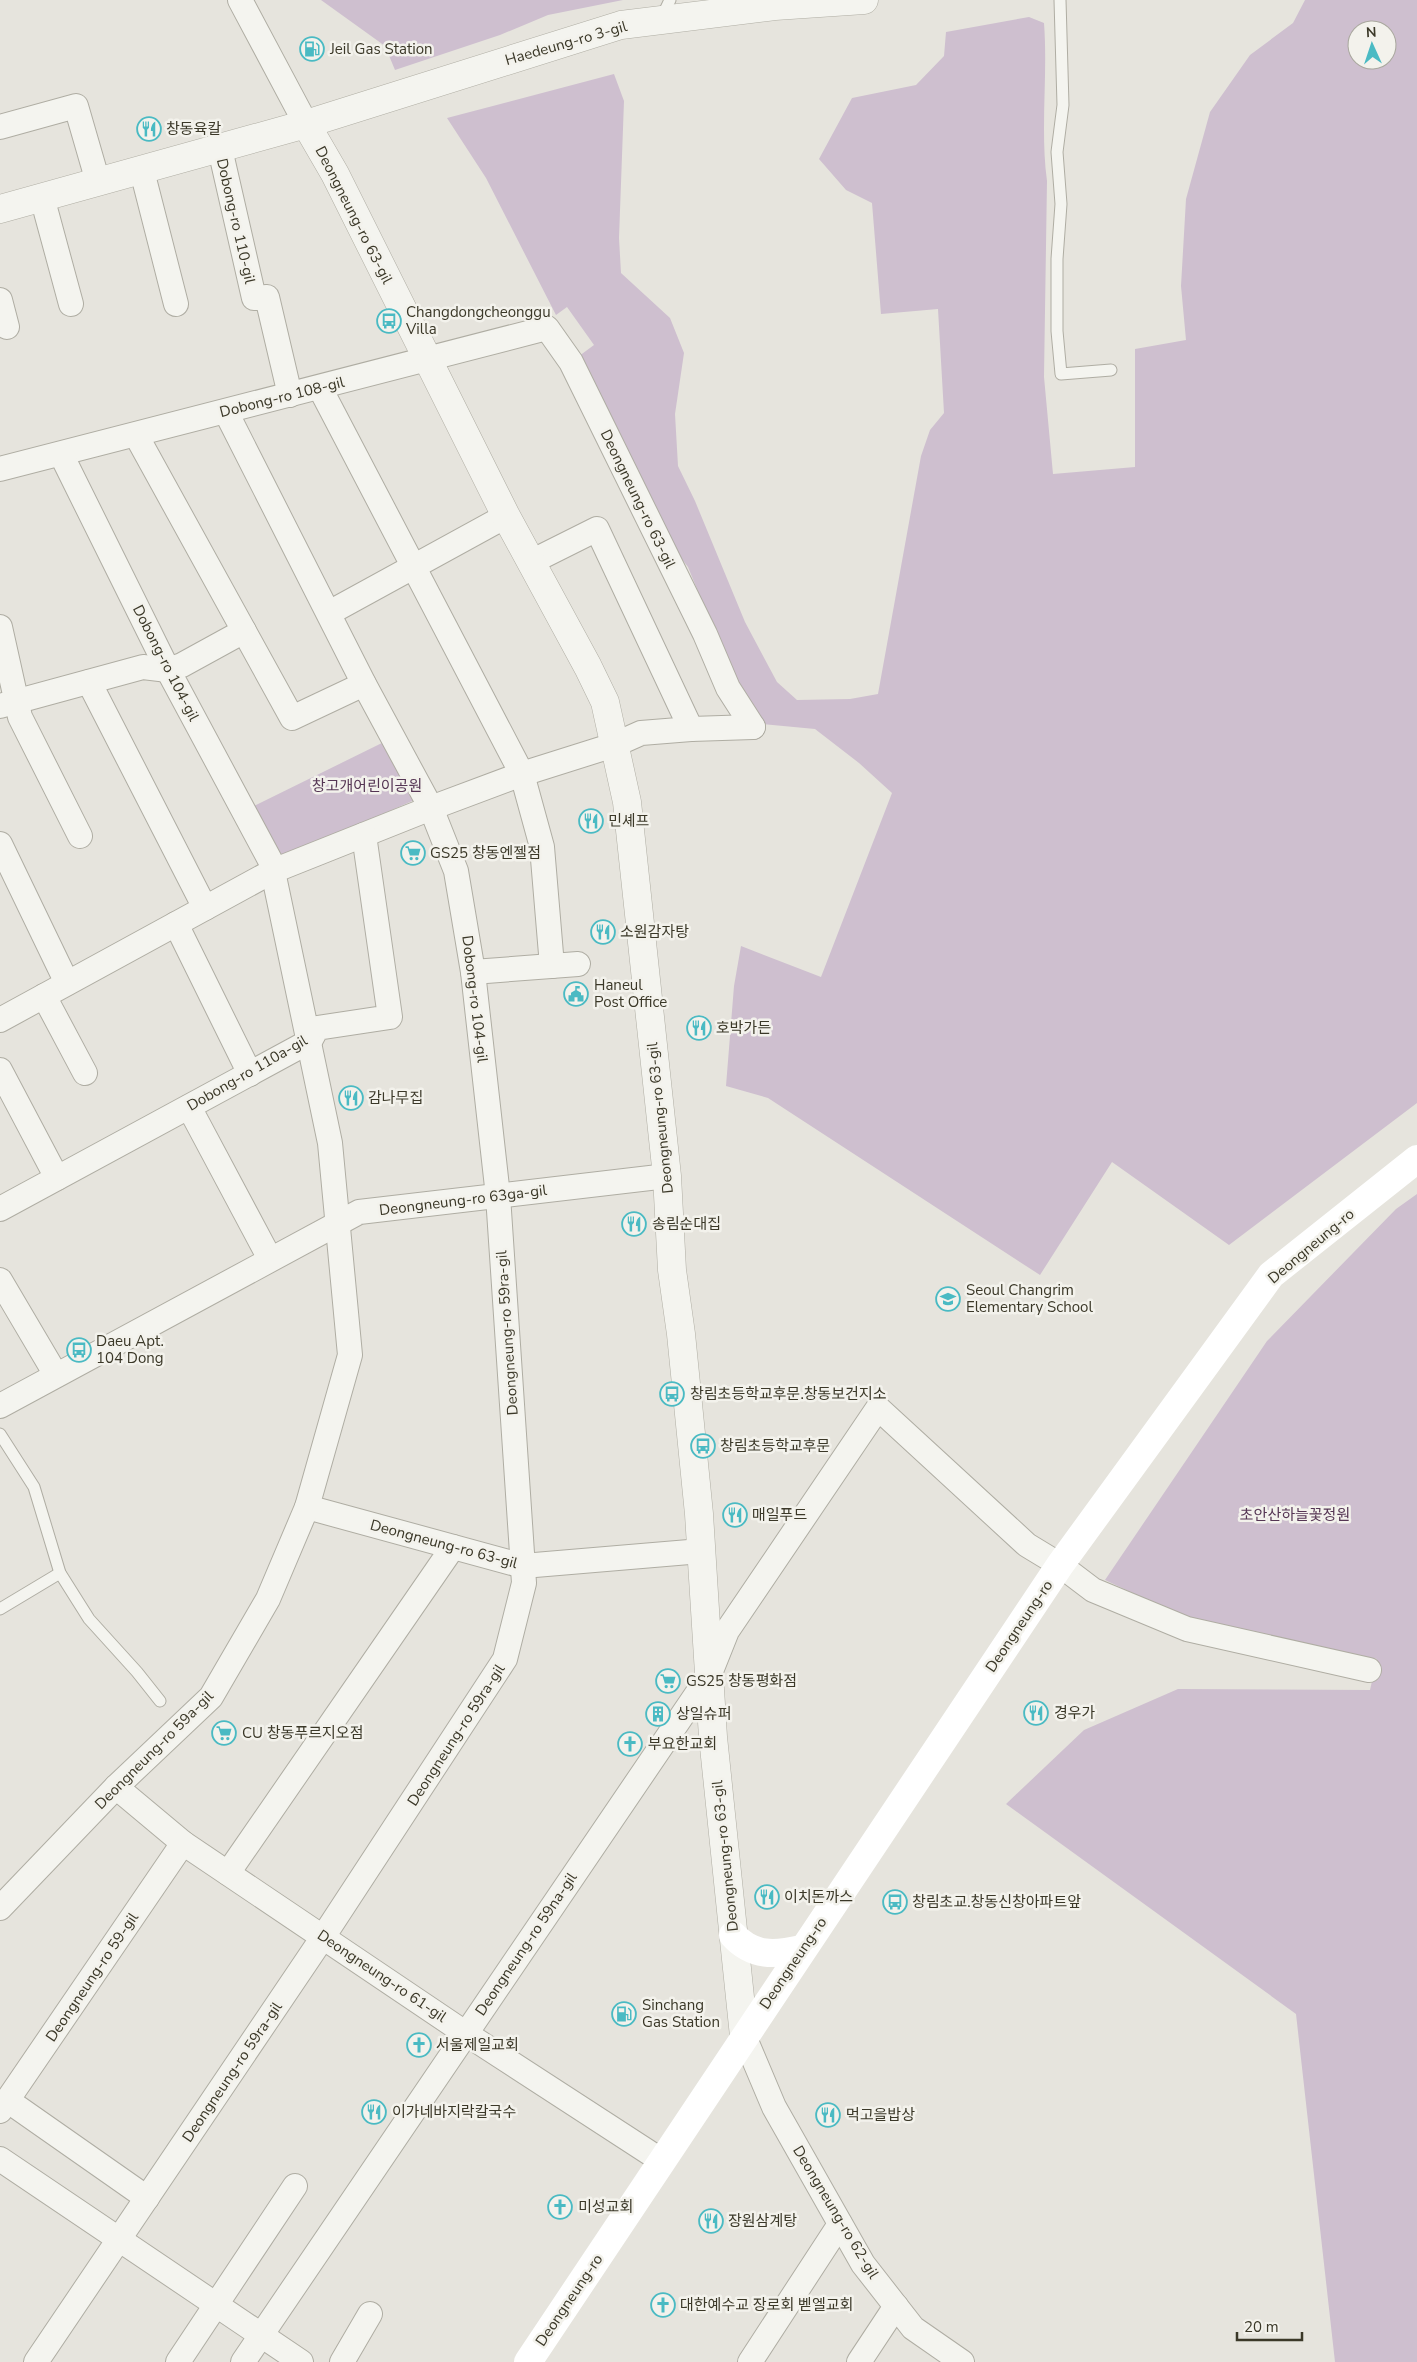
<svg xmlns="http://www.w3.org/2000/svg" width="1417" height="2362" font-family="'Nunito Sans','Noto Sans KR',sans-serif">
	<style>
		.green { fill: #cebfcf; fill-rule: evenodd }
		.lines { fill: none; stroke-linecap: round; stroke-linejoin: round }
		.service-casing { stroke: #afada3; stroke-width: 13 }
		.minor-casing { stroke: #afada3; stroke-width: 26 }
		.tertiary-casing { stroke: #afada3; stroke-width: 29 }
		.service { stroke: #f4f4ef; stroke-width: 11 }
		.minor { stroke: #f4f4ef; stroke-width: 24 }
		.tertiary { stroke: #f4f4ef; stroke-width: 28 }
		.secondary { stroke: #fff; stroke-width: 28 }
		.labels { text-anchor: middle; stroke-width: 5; stroke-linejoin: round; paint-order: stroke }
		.street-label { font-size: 15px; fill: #3b3828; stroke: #f3f2ec }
		.poi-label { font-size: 15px; fill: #3b3828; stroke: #f3f2ec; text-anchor: start }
		.park-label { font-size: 15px; fill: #553654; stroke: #f3f2ec }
	</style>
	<rect width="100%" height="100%" fill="#e6e4dd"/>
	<g class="green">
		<polygon points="321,0 623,0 548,15 500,35 395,70 385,46"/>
		<path d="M1305,0H1417V1103L1229,1245L1112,1162L1040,1275L768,1098L726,1086L734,986L741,946L821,977L892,793L859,763L815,729L762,724L737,687L688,567L667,540L638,469L627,471L571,362L594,345L567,307L556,315L486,178L447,118L614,74L624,101L619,238L621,273L670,318L684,353L675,414L678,466L695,501L745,622L777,682L797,700L850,699L878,694L921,456L930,430L944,413L938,309L881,314L872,203L846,190L819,159L852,98L916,85L944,56L946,32L1029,17L1044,23C1048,76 1040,129 1047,181L1044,377L1053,474L1135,467V349L1186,340L1181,286L1186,199L1210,112L1250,55L1293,23ZM1357,30H1387V60H1357Z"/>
		<polygon points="388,740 419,798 278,860 250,808"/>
		<polygon points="1417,1194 1417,2362 1335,2362 1296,2014 1006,1804 1084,1730 1178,1689 1370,1690 1377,1659 1184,1617 1105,1580 1267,1341 1396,1209"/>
	</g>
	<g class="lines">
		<g class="service-casing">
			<g id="service">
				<polyline points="1060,0 1063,105 1057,152 1061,204 1057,259 1057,331 1061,374 1111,370"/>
				<polyline points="661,19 670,0"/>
				<polyline points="0,1434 34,1487 60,1573 89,1619 137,1672 160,1701"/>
				<polyline points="0,1609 60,1573"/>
			</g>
		</g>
		<g class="minor-casing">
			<g id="minor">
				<polyline points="240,0 306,124"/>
				<polyline points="0,127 76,106 98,182"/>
				<polyline points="220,149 254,298 267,297 290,395"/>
				<polyline points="142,171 176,304"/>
				<polyline points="42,197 71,304"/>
				<polyline points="0,300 7,327"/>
				<polyline points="320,388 522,774 542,847 552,966"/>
				<polyline points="136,435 292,718 364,684"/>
				<polyline points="0,469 547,328 571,362 705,634 728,688 753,727"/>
				<polyline points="531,562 597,529 691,729"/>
				<polyline points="329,613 506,516"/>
				<polyline points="0,627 20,717 80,836"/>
				<polyline points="89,682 205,908"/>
				<polyline points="0,706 143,667 168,670 182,665 244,631"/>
				<polyline points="0,844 67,983"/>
				<polyline points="176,924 250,1074"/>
				<polyline points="473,972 578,964"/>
				<polyline points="44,996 85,1073"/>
				<polyline points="0,1020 273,871 431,808 522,774 614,745 641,733 691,729 753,727"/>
				<polyline points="0,1070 57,1178"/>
				<polyline points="189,1107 270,1259"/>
				<polyline points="0,1209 310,1041 317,1028 390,1017 364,835"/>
				<polyline points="0,1280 56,1375"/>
				<polyline points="0,1406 359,1212 667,1176"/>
				<polyline points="307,1507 523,1566 701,1551"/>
				<polyline points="116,1787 183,1843 465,2033 662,2161"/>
				<polyline points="228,1873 453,1547"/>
				<polyline points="0,1908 116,1787 211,1697 268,1599 307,1507 350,1355 330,1143 271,862 168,670 61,454"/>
				<polyline points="744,2036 774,2107 863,2264 913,2328 962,2362"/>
				<polyline points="7,2100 147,2198"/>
				<polyline points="0,2111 183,1843"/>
				<polyline points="0,2159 301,2362"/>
				<polyline points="36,2362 323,1937 505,1659 524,1583 498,1196 473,972 456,871 431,808 364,684 226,412"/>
				<polyline points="178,2362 295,2186"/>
				<polyline points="243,2362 709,1676 727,1631 878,1408 1027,1545 1060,1565 1093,1590 1187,1629 1369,1670"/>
				<polyline points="342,2362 370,2314"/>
				<polyline points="750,2362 840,2224"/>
				<polyline points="859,2362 896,2306"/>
			</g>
		</g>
		<g class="tertiary-casing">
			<g id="tertiary">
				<polyline points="306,124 335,174 506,516 588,667 605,702 627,802 667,1176 672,1270 681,1334 699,1514 713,1737 744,2036"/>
				<polyline points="0,209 306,124 621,25 775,6 864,0"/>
			</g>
		</g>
		<use href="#service" class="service"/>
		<use href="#minor" class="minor"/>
		<use href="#tertiary" class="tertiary"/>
		<g class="secondary">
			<path d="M733,1935C753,1957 775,1955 802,1949"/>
			<polyline points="528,2362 1060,1565 1271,1275 1417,1159"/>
		</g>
	</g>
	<defs>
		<g id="fuel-ring" transform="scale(1.25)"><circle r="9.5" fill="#f3f2ec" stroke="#4abac3" stroke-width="1.5"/><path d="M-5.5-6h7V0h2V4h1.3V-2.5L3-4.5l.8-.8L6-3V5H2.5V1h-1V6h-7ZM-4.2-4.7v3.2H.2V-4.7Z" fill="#4abac3"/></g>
		<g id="restaurant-ring" transform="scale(1.25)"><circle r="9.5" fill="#f3f2ec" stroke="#4abac3" stroke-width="1.5"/><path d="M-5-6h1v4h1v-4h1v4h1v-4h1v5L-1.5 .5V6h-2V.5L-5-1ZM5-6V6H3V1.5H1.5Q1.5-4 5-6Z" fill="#4abac3"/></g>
		<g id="bus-ring" transform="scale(1.25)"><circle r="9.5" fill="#f3f2ec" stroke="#4abac3" stroke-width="1.5"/><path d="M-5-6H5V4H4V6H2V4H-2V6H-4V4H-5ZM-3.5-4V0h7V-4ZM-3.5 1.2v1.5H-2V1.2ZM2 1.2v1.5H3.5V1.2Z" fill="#4abac3"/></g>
		<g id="supermarket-ring" transform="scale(1.25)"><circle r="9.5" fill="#f3f2ec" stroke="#4abac3" stroke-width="1.5"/><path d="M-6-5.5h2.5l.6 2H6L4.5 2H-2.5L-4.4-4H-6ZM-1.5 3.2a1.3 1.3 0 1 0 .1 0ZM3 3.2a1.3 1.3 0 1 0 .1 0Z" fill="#4abac3"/></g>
		<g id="civic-ring" transform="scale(1.25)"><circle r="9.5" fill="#f3f2ec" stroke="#4abac3" stroke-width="1.5"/><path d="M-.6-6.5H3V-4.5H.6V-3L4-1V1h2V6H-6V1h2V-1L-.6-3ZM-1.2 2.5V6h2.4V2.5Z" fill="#4abac3"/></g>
		<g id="school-ring" transform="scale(1.25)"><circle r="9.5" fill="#f3f2ec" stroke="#4abac3" stroke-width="1.5"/><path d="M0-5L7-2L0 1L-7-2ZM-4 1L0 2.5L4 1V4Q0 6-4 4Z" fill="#4abac3"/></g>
		<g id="building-ring" transform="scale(1.25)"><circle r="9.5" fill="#f3f2ec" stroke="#4abac3" stroke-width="1.5"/><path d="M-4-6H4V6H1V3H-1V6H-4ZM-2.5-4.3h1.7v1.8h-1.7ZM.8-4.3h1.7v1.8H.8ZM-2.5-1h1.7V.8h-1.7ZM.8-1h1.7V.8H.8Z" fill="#4abac3"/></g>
		<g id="church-ring" transform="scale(1.25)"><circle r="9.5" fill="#f3f2ec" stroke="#4abac3" stroke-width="1.5"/><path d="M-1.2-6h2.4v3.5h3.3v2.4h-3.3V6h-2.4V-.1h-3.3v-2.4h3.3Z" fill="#4abac3"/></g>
	</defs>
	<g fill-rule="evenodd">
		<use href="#fuel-ring" x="312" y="49"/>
		<use href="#restaurant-ring" x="149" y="129"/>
		<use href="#bus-ring" x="389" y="321"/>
		<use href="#restaurant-ring" x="591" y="821"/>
		<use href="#supermarket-ring" x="413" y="853"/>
		<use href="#restaurant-ring" x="603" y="932"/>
		<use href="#civic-ring" x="576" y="994"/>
		<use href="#restaurant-ring" x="699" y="1028"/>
		<use href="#restaurant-ring" x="351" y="1098"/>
		<use href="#restaurant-ring" x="634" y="1224"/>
		<use href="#school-ring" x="948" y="1299"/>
		<use href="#bus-ring" x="79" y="1350"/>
		<use href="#bus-ring" x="672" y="1394"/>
		<use href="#bus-ring" x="703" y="1446"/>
		<use href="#restaurant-ring" x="735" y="1515"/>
		<use href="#supermarket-ring" x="668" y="1681"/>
		<use href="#restaurant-ring" x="1036" y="1713"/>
		<use href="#building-ring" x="658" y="1714"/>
		<use href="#supermarket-ring" x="224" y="1733"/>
		<use href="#church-ring" x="630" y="1744"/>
		<use href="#restaurant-ring" x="767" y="1897"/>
		<use href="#bus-ring" x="895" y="1902"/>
		<use href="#fuel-ring" x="624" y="2014"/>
		<use href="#church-ring" x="419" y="2045"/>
		<use href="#restaurant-ring" x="374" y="2112"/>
		<use href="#restaurant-ring" x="828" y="2115"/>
		<use href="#church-ring" x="560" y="2207"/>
		<use href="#restaurant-ring" x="711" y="2221"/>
		<use href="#church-ring" x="663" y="2305"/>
	</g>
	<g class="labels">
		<g class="street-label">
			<text transform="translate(566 43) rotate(-16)" y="5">Haedeung-ro 3-gil</text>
			<text transform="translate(354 215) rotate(63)" y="5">Deongneung-ro 63-gil</text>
			<text transform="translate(236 221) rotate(77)" y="5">Dobong-ro 110-gil</text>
			<text transform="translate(282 397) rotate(-14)" y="5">Dobong-ro 108-gil</text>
			<text transform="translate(638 499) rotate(64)" y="5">Deongneung-ro 63-gil</text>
			<text transform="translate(166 663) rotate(63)" y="5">Dobong-ro 104-gil</text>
			<text transform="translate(475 999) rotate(83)" y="5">Dobong-ro 104-gil</text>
			<text transform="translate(247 1073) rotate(-30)" y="5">Dobong-ro 110a-gil</text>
			<text transform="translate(660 1118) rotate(-96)" y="5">Deongneung-ro 63-gil</text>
			<text transform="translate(463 1200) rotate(-7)" y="5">Deongneung-ro 63ga-gil</text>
			<text transform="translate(1311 1246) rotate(-40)" y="5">Deongneung-ro</text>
			<text transform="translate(507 1333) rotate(-94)" y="5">Deongneung-ro 59ra-gil</text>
			<text transform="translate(444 1544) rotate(15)" y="5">Deongneung-ro 63-gil</text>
			<text transform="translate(1019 1626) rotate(-56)" y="5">Deongneung-ro</text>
			<text transform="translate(456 1735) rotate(-57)" y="5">Deongneung-ro 59ra-gil</text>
			<text transform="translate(154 1750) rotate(-45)" y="5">Deongneung-ro 59a-gil</text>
			<text transform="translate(725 1856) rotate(-96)" y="5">Deongneung-ro 63-gil</text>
			<text transform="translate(526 1944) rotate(-56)" y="5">Deongneung-ro 59na-gil</text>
			<text transform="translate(793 1963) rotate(-56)" y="5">Deongneung-ro</text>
			<text transform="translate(382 1976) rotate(34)" y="5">Deongneung-ro 61-gil</text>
			<text transform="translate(92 1977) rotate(-56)" y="5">Deongneung-ro 59-gil</text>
			<text transform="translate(232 2072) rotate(-56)" y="5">Deongneung-ro 59ra-gil</text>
			<text transform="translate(836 2212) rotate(59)" y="5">Deongneung-ro 62-gil</text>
			<text transform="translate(569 2300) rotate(-56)" y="5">Deongneung-ro</text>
		</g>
		<g class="poi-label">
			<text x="330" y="54">Jeil Gas Station</text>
			<text x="166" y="134">창동육칼</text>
			<text x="406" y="317">Changdongcheonggu<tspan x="406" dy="17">Villa</tspan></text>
			<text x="608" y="826">민셰프</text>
			<text x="430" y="858">GS25 창동엔젤점</text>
			<text x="620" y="937">소원감자탕</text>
			<text x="594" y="990">Haneul<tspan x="594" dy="17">Post Office</tspan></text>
			<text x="716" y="1033">호박가든</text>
			<text x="368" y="1103">감나무집</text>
			<text x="652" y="1229">송림순대집</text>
			<text x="966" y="1295">Seoul Changrim<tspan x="966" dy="17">Elementary School</tspan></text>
			<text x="96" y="1346">Daeu Apt.<tspan x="96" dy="17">104 Dong</tspan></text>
			<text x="690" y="1399">창림초등학교후문.창동보건지소</text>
			<text x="720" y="1451">창림초등학교후문</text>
			<text x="752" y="1520">매일푸드</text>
			<text x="686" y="1686">GS25 창동평화점</text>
			<text x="1054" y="1718">경우가</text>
			<text x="676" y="1719">상일슈퍼</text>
			<text x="242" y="1738">CU 창동푸르지오점</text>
			<text x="648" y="1749">부요한교회</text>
			<text x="784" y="1902">이치돈까스</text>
			<text x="912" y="1907">창림초교.창동신창아파트앞</text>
			<text x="642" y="2010">Sinchang<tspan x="642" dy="17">Gas Station</tspan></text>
			<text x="436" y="2050">서울제일교회</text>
			<text x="392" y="2117">이가네바지락칼국수</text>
			<text x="846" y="2120">먹고을밥상</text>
			<text x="578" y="2212">미성교회</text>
			<text x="728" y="2226">장원삼계탕</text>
			<text x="680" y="2310">대한예수교 장로회 벧엘교회</text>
		</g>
		<g class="park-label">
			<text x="367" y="791">창고개어린이공원</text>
			<text x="1295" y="1520">초안산하늘꽃정원</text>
		</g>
	</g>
	<g transform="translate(1372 45) rotate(357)"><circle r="24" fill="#f3f2ec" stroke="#a9a89e"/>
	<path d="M0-4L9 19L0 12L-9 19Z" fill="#4abac3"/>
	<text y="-8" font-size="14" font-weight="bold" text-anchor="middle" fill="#3b3828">N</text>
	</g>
	<path d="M1237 2332v8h65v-8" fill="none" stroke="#3b3828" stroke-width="2.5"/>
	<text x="1244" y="2332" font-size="15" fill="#3b3828" stroke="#f3f2ec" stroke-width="4" paint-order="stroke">20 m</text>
</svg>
